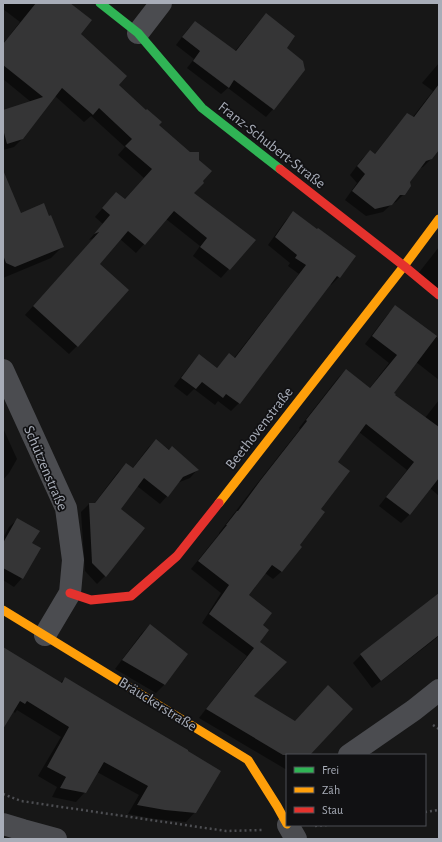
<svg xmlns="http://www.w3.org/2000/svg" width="442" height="842" font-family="'Alegreya Sans',sans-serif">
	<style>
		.shadow { fill: #0007 }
		.building { fill: #353536 }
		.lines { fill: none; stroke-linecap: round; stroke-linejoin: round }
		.path { stroke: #4d4e52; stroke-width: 2.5; stroke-dasharray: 2 3; stroke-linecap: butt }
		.street { stroke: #4b4c50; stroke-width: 22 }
		.fast { stroke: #30b455; stroke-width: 9 }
		.slow { stroke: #ff9f0a; stroke-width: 9 }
		.jam { stroke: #e5322d; stroke-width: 9 }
		.labels { text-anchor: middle; stroke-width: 3.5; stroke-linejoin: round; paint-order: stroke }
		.street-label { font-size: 15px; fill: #a8adb8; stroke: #111113 }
	</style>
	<rect width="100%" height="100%" fill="#171717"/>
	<path class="shadow" d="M3,3h65l11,31 39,51 40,41 35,68 61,46 -33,38 -28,-22 7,-10 -34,-27 -30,34 -16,-14 -21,25 -22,82 -8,8 -44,-39 69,-77 -5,2 14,-16 -8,-7 13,-15 16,-2 20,-22 -26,-23 7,-8 -34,-31 -7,6 -29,-26 -32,42 -9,9 -11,3v-39l28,-9 -28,-23v-36l7,-7v-1l10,-13 -17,-13z
		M266,14l19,34 -12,61 -7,8 -38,-29 -7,6 -34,-26 7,-9 -18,-14 12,-16 7,-7 40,29 24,-29z
		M439,63v86l-7,9 -9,9 -3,1 -11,14 -5,12 -8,8 -3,1 -10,9 -17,4 -21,-16 12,-17 -7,-8 12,-16 8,-8 4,4 26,-33 8,-8 4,4 21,-27 -11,-8z
		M3,207l18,7 28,3 14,29 -12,12 -48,20z
		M293,213l46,64 -8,8 -1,-1 -91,119 -8,8 -13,-10 -3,4 -21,-16 -7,7 -13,-10 18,-23 7,-8 17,14 13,-14 5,3 65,-84 -11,-8 2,-3 -22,-18 18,-25z
		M439,247v47l-22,-19z
		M396,306l43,33v41l-23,-18 -23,31 1,3 31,22 14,-18v96l-9,-8 -21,27 -8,8 -22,-17 28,-36 -48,-38 -23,30 -16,48 -21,36 1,1 -19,25 -8,7 -8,-6 -17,23 13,29 -8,72 42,25 14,33h-22v15l-88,-52 48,-62 -45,-33 19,-30 -30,-24 28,-35v-1l33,-43 48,-61 -1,-1 39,-50 8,-8 23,19 20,-26 -24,-19 23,-30z
		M3,428l14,31 -8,14 -6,7z
		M156,440l41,30 -7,8 -13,5 -10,13 -7,8 -23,-18 -18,23 24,19 -38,48 -8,8 -12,-13 -4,-59 8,-8h5l24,-32 8,-7 6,4 16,-21z
		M18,519l13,25 -9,34 -8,9 -11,-7v-42l6,-11z
		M439,608v28l-67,52 -19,-25 8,-8z
		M150,625l15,59 -9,9 -41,-24 27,-36z
		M3,648l57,35 5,-5 130,134 -9,10 -31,-3 -27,-5 11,-19 -42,-23 -12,20 -9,10 -24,-5 5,-10 -19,-11 23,-39 -44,-27 -2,3 -2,-2 -10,16z"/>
	<path class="building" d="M36,3h34l22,17 -11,14 46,42 -8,9 27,25 1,-1 15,13 -3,3 31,27h9v8l13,11 -9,10 1,2 -10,10 62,47 -26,30 -30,-23 7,-9 -33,-27 -29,34 -17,-14 -28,33 29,26 -51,57 -45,-41 66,-74 -5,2 16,-19 -8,-7 14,-16 9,7 27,-30 -27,-23 7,-7 -33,-31 -6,7 -31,-27 -39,51 -16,5 -4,-15v-19l40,-13 -40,-32v-21z
		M266,13l29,23 -8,12 16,13 2,9 -31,40 -40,-30 -5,8 -36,-27 7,-10 -18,-14 13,-16 41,30z
		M439,84v66l-7,9 -6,2 -16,21 1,4 -6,9h-5l-8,10 -17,4 -23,-18 13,-17 -8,-8 13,-16 5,4 32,-41 7,4z
		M3,170l18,43 23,-10 5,13 2,-1 13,32 -49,20 -9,-4 -3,-8z
		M293,211l24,18 1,-1 38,28 -16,22 -3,-2 -97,128 -14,-10 -3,4 -21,-16 -6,7 -15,-11 18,-24 18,14 12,-15 6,5 71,-93 -11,-7 2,-3 -22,-18z
		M395,305l42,31 -43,57 2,1 -1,1 44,32v51l-29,37 -24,-18 28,-35 -48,-38 -28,38 12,9 -29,38 4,3 -25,33 2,2 -20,25 -10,-7 -23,30 23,18 -9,12 6,5 -9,12 27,20 -33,34 41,25 33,-36 25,24 -43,46h-27l-77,-46 48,-61 -45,-34 20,-29 -31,-24 29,-36h-1l11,-14h1l22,-30 47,-60 -1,-1 40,-51 24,19 27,-33 -25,-19z
		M156,439l13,11 3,-4 27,24 -16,7 -15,20 -24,-19 -23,31 24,19 -39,49 -14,-14 -3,-60h6l31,-40 7,5z
		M17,518l23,13 -8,12 9,5 -18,31 -20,-11v-25z
		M439,593v42l-58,46 -21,-27z
		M150,624l38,30 -23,31 -43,-25z
		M3,647l59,36 3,-6 48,29 75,44v1l33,20 -25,42 -31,-3 -28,-5 11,-19 -44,-24 -18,31 -26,-5 6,-11 -19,-10 22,-40 -42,-26 -2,3 -5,-3 -17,28z"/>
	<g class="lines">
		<path class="path" d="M433,725l6,4
			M3,794l18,7 205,30 37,-1
			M425,812l14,-2
			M315,826l12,-1"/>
		<path class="street" d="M138,33l23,-30
			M3,370l63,138 7,52 -3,33 -25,42
			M349,755l65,-45 25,-20
			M3,824l20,6 33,9
			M288,825l8,14"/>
		<path class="fast" d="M100,3l38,30 64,75 78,61"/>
		<path class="slow" d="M219,503l185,-237 35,-47
			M3,610l245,150 29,46 10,18"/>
		<path class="jam" d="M280,169l124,97 35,29
			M70,593l21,7 40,-4 46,-40 42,-53"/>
	</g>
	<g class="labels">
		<g class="street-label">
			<text transform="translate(272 145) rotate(38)" y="5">Franz-Schubert-Straße</text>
			<text transform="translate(259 428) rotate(-52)" y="5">Beethovenstraße</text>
			<text transform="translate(46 468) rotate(67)" y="5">Schützenstraße</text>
			<text transform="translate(158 704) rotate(32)" y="5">Bräuckerstraße</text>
		</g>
	</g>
	<rect width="442" height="842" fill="none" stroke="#a8adb8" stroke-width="8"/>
	<rect x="286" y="754" width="140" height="72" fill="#111113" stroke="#4d4f55"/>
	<rect x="294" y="767" width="20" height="6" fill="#30b455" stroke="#4d4f55"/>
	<text x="322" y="774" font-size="12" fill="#a8adb8">Frei</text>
	<rect x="294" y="787" width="20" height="6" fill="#ff9f0a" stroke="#4d4f55"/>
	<text x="322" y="794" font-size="12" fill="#a8adb8">Zäh</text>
	<rect x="294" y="807" width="20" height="6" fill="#e5322d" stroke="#4d4f55"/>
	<text x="322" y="814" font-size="12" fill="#a8adb8">Stau</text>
</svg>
